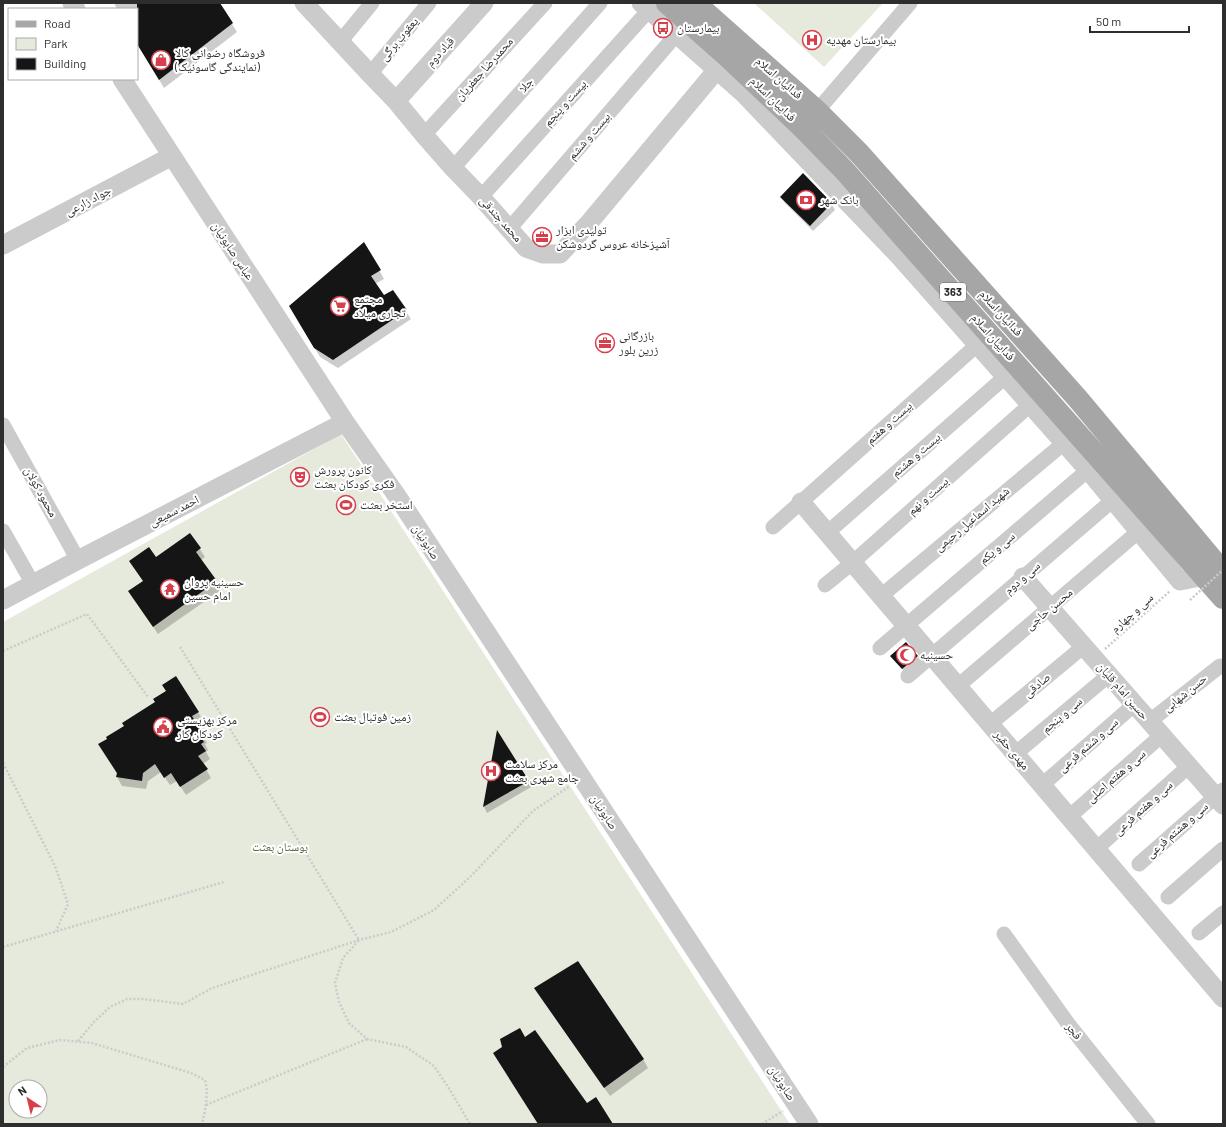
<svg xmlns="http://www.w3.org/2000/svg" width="1226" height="1127" font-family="Barlow,'Noto Naskh Arabic',sans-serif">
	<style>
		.green { fill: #e5eadd; fill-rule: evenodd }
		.shadow { fill: #0003 }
		.building { fill: #151515 }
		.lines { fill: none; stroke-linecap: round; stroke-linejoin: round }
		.path { stroke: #cbcbcb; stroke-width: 2.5; stroke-dasharray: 2 2; stroke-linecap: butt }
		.minor { stroke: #cbcbcb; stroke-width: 15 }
		.tertiary { stroke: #cbcbcb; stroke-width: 19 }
		.primary { stroke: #a6a6a6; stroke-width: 22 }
		.path-bridge { stroke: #cbcbcb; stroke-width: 2.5; stroke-dasharray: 2 2; stroke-linecap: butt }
		.labels { text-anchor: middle; stroke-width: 4; stroke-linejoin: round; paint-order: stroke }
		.shield { fill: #fff; stroke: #6d6d6d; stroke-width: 1 }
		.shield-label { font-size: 11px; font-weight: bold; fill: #2e2e2e }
		.poi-label { font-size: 12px; fill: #2e2e2e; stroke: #fff; text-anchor: start }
		.street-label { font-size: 12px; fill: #2e2e2e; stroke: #fff }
		.park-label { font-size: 12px; fill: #526640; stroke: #fff }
	</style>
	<rect width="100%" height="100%" fill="#fff"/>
	<path class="green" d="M754,3h129l-59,64z
		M341,434l449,690h-787v-502zM16,1087h24v24h-24z"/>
	<path class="shadow" d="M114,3h105l18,29 -73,56 -27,-46v-33h-20z
		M781,197l50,6 4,7 -22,21 -28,-28z
		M364,243l20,36 -9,5 8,12 9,-5 19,28 -73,49 -18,-11 -30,-50z
		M190,534l15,23 -4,3 20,30 -63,44 -29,-42 15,-10 12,-23z
		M917,657l2,3 -14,12 -11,-12z
		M198,712l5,8 -7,5 11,18 -2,1 3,6 -2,2 4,7 -7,5 8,14 -25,17 -9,-14 -7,4 -9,-13 -13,9 -2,8 -24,-3 -5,-9v-3l-13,-21z
		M497,733l34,54 -44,26 -3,-6z
		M535,989l108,70 5,9 -38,28z"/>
	<path class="building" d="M137,3h83l13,20 -74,57 -22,-36z
		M803,173l29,30 -22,23 -30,-29z
		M364,242l17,28 -10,6 13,19 9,-5 14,20 -74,50 -19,-12 -25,-42z
		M190,533l11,15 -5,4 21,29 -64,46 -25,-36 15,-10 -14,-20 20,-14 7,10z
		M906,642l12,14 -16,13 -12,-13z
		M176,676l23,36 -7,4 11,18 -3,2 4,6 -3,2 5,7 -8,5 10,13 -28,18 -9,-14 -7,5 -9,-14 -12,9 -1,8 -26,-4 1,-4 -19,-29 9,-5 -1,-2 18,-11 -2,-3 33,-21 -2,-3 13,-8 -4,-6z
		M497,730l32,51 -46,26z
		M578,961l66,98 -40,29 -70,-100z
		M520,1028l5,9 10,-7 52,73 9,-6 17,27h-75l-45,-71 9,-6 -2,-8z"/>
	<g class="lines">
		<path class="path" d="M180,647l179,293 -16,18 -8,25 4,19 10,21 18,16 39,8 28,19 16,24 20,34
			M1105,649l65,-58
			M3,651l84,-37 61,83
			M3,763l52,103 13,38 -12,27
			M3,947l221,-65
			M78,1041l16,-19 16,-15 17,-8h17l39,5 29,-16 147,-48 32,-8 43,-22 36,-33 63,-66 37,-25
			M3,1067l24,-19 33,-8 32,3 99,30 14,7c4,15 0,30 -3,44
			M206,1105l161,-66
			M762,1124l21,-13"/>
		<path class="minor" d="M340,42l32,-39
			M370,74l59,-71
			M817,111l93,-108
			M424,135l121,-132
			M453,168l147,-165
			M481,197l168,-187
			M509,229l160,-186
			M3,425l75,135
			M773,527l204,-182
			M3,531l30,53
			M827,533l178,-156
			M825,585l27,-22 178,-158
			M881,596l183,-153
			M880,648l208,-178
			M908,676l205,-176
			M958,686l181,-155
			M1150,721l70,-55
			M990,724l94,-78
			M1015,754l94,-79
			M1042,785l93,-81
			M1069,817l93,-82
			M1096,849l93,-83
			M1139,864l84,-74
			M1168,897l55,-48
			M1199,933l24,-20
			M1004,934l65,91 79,99"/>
		<path class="tertiary" d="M72,3l4,6
			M304,3l66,71 26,27 28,34 29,33 28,29 45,51 17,6h17l28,-30 137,-164
			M641,3l103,91 155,162 189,214 92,111 25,-5
			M122,79l223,343 52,74 412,628
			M396,101l88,-98
			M3,245l169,-89
			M801,502l422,496
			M1023,577l200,228
			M3,600l75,-40 267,-138"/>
		<path class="primary" d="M667,3l61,54 75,71 41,42 379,428
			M695,3l122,108 42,42 219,246 145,173"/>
		<path class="path-bridge" d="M1190,600l33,-30"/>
	</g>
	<defs>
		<g id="bus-ring" transform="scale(1)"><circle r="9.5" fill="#fff" stroke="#d6404d" stroke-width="1.5"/><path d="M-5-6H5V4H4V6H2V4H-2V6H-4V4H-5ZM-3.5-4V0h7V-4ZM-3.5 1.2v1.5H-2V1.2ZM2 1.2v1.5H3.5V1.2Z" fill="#d6404d"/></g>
		<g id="hospital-ring" transform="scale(1)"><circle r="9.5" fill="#fff" stroke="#d6404d" stroke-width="1.5"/><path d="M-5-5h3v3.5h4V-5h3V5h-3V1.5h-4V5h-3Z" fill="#d6404d"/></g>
		<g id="shop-ring" transform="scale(1)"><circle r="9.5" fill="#fff" stroke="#d6404d" stroke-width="1.5"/><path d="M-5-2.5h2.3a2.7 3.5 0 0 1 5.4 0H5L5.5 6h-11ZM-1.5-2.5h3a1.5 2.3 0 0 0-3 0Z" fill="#d6404d"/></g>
		<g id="bank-ring" transform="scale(1)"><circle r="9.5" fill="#fff" stroke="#d6404d" stroke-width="1.5"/><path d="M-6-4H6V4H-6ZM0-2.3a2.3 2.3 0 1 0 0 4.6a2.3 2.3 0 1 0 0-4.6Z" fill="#d6404d"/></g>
		<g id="office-ring" transform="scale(1)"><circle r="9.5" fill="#fff" stroke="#d6404d" stroke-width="1.5"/><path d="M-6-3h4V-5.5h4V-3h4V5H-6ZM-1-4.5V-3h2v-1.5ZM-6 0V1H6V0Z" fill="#d6404d"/></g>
		<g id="supermarket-ring" transform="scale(1)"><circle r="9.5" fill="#fff" stroke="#d6404d" stroke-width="1.5"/><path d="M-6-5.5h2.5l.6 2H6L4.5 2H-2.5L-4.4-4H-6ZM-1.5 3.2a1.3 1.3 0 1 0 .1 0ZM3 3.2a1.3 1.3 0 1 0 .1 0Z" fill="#d6404d"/></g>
		<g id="theatre-ring" transform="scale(1)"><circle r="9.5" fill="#fff" stroke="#d6404d" stroke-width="1.5"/><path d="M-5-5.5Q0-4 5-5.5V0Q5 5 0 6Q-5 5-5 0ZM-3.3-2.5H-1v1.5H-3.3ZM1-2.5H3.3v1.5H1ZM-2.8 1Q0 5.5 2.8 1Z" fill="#d6404d"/></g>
		<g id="stadium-ring" transform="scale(1)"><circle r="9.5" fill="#fff" stroke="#d6404d" stroke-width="1.5"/><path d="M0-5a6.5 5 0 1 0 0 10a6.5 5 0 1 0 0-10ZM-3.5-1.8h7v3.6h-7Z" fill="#d6404d"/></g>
		<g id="temple-ring" transform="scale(1)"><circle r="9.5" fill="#fff" stroke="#d6404d" stroke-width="1.5"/><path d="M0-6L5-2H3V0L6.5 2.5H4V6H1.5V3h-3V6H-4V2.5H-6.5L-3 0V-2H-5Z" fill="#d6404d"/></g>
		<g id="mosque-ring" transform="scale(1)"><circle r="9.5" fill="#fff" stroke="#d6404d" stroke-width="1.5"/><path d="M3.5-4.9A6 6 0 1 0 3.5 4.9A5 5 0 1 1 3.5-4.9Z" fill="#d6404d"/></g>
		<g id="civic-ring" transform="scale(1)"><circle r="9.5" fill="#fff" stroke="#d6404d" stroke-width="1.5"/><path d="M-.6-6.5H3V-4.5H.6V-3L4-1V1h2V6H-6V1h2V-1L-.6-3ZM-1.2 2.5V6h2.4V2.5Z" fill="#d6404d"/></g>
	</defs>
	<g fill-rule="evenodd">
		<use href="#bus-ring" x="663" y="28"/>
		<use href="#hospital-ring" x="812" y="40"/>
		<use href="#shop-ring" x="161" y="60"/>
		<use href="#bank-ring" x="806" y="200"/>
		<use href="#office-ring" x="542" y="237"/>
		<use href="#supermarket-ring" x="340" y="306"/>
		<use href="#office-ring" x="605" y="343"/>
		<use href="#theatre-ring" x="300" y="477"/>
		<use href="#stadium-ring" x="346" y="505"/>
		<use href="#temple-ring" x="170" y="589"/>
		<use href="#mosque-ring" x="906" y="655"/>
		<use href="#stadium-ring" x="320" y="717"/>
		<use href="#civic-ring" x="163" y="727"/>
		<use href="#hospital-ring" x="491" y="771"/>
	</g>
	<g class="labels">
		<rect class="shield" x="940" y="283" width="26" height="18" rx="3"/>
		<g class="shield-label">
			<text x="953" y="296">363</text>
		</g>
		<g class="poi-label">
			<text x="677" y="32">بیمارستان</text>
			<text x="826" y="44">بیمارستان مهدیه</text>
			<text x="175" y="57">فروشگاه رضوانی کالا<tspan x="175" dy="14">(نمایندگی گاسونیک)</tspan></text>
			<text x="820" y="204">بانک شهر</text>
			<text x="556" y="234">تولیدی ابزار<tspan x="556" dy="14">آشپزخانه عروس گردوشکن</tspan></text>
			<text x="354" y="303">مجتمع<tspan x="354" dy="14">تجاری میلاد</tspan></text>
			<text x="619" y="340">بازرگانی<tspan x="619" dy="14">زرین بلور</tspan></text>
			<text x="314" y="474">کانون پرورش<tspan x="314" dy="14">فکری کودکان بعثت</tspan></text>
			<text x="360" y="509">استخر بعثت</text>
			<text x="184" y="586">حسینیه پروان<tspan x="184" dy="14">امام حسین</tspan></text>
			<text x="920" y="659">حسینیه</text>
			<text x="334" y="721">زمین فوتبال بعثت</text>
			<text x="177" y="724">مرکز بهزیستی<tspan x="177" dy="14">کودکان کار</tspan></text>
			<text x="505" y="768">مرکز سلامت<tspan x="505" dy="14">جامع شهری بعثت</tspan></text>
		</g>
		<g class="street-label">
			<text transform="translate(399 39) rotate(-50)" y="4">یعقوب برگی</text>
			<text transform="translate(440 52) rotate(-48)" y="4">قباد دوم</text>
			<text transform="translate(484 69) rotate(-48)" y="4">محمدرضا جعفریان</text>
			<text transform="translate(779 78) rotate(41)" y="4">فدائیان اسلام</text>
			<text transform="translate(526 85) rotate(-48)" y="4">جلا</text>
			<text transform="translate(773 99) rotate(44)" y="4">فداییان اسلام</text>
			<text transform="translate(565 103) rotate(-48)" y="4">بیست و پنجم</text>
			<text transform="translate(589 136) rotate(-49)" y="4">بیست و ششم</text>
			<text transform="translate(88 201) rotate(-28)" y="4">جواد زارعی</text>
			<text transform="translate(501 219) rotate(48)" y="4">محمد جندقی</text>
			<text transform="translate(233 251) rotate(57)" y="4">عباس صابونیان</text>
			<text transform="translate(1001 313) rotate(48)" y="4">فدائیان اسلام</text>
			<text transform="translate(993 337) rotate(48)" y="4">فداییان اسلام</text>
			<text transform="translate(889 423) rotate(-42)" y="4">بیست و هفتم</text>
			<text transform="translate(916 455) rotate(-41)" y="4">بیست و هشتم</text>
			<text transform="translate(41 492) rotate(61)" y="4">محمود کولان</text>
			<text transform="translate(928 496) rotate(-42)" y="4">بیست و نهم</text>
			<text transform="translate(174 511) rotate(-27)" y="4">احمد سمیعی</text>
			<text transform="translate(972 519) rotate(-40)" y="4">شهید اسماعیل رحیمی</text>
			<text transform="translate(426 542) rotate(57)" y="4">صابونیان</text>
			<text transform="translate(997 548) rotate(-40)" y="4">سی و یکم</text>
			<text transform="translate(1022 578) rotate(-41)" y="4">سی و دوم</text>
			<text transform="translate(1049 609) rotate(-40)" y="4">محسن حاجی</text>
			<text transform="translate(1132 613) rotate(-42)" y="4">سی و چهارم</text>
			<text transform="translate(1037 685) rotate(-40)" y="4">صادقی</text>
			<text transform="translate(1123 691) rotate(49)" y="4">حسین امام قلیان</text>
			<text transform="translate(1185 693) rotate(-39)" y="4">حسن شهابی</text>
			<text transform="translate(1062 715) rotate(-40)" y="4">سی و پنجم</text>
			<text transform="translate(1088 745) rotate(-41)" y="4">سی و ششم فرعی</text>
			<text transform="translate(1012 750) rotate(50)" y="4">مهدی حقیر</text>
			<text transform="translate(1116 776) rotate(-41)" y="4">سی و هفتم اصلی</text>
			<text transform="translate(1143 808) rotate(-42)" y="4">سی و هفتم فرعی</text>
			<text transform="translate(604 812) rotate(57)" y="4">صابونیان</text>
			<text transform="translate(1177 830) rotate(-41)" y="4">سی و هشتم فرعی</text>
			<text transform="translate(1074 1031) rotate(52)" y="4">فجر</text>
			<text transform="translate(782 1083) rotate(57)" y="4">صابونیان</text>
		</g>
		<g class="park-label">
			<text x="280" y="851">بوستان بعثت</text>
		</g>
	</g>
	<rect width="1226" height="1127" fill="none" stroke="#2e2e2e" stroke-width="8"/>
	<rect x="8" y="8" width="130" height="72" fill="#ffffff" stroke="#ababab"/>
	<rect x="16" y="21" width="20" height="6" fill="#a6a6a6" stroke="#ababab"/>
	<text x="44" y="28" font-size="12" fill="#2e2e2e">Road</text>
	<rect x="16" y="38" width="20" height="12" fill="#e5eadd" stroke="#ababab"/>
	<text x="44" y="48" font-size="12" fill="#2e2e2e">Park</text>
	<rect x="16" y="58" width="20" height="12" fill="#151515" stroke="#ababab"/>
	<text x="44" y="68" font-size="12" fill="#2e2e2e">Building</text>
	<g transform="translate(28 1099) rotate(325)"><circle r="19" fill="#ffffff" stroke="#ababab"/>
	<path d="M0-3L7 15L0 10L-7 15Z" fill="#d6404d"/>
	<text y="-6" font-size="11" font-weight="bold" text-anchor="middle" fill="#2e2e2e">N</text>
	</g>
	<path d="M1090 26v6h99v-6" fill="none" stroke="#2e2e2e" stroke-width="2"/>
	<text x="1096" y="26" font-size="12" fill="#2e2e2e" stroke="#ffffff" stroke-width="3" paint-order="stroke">50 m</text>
</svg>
